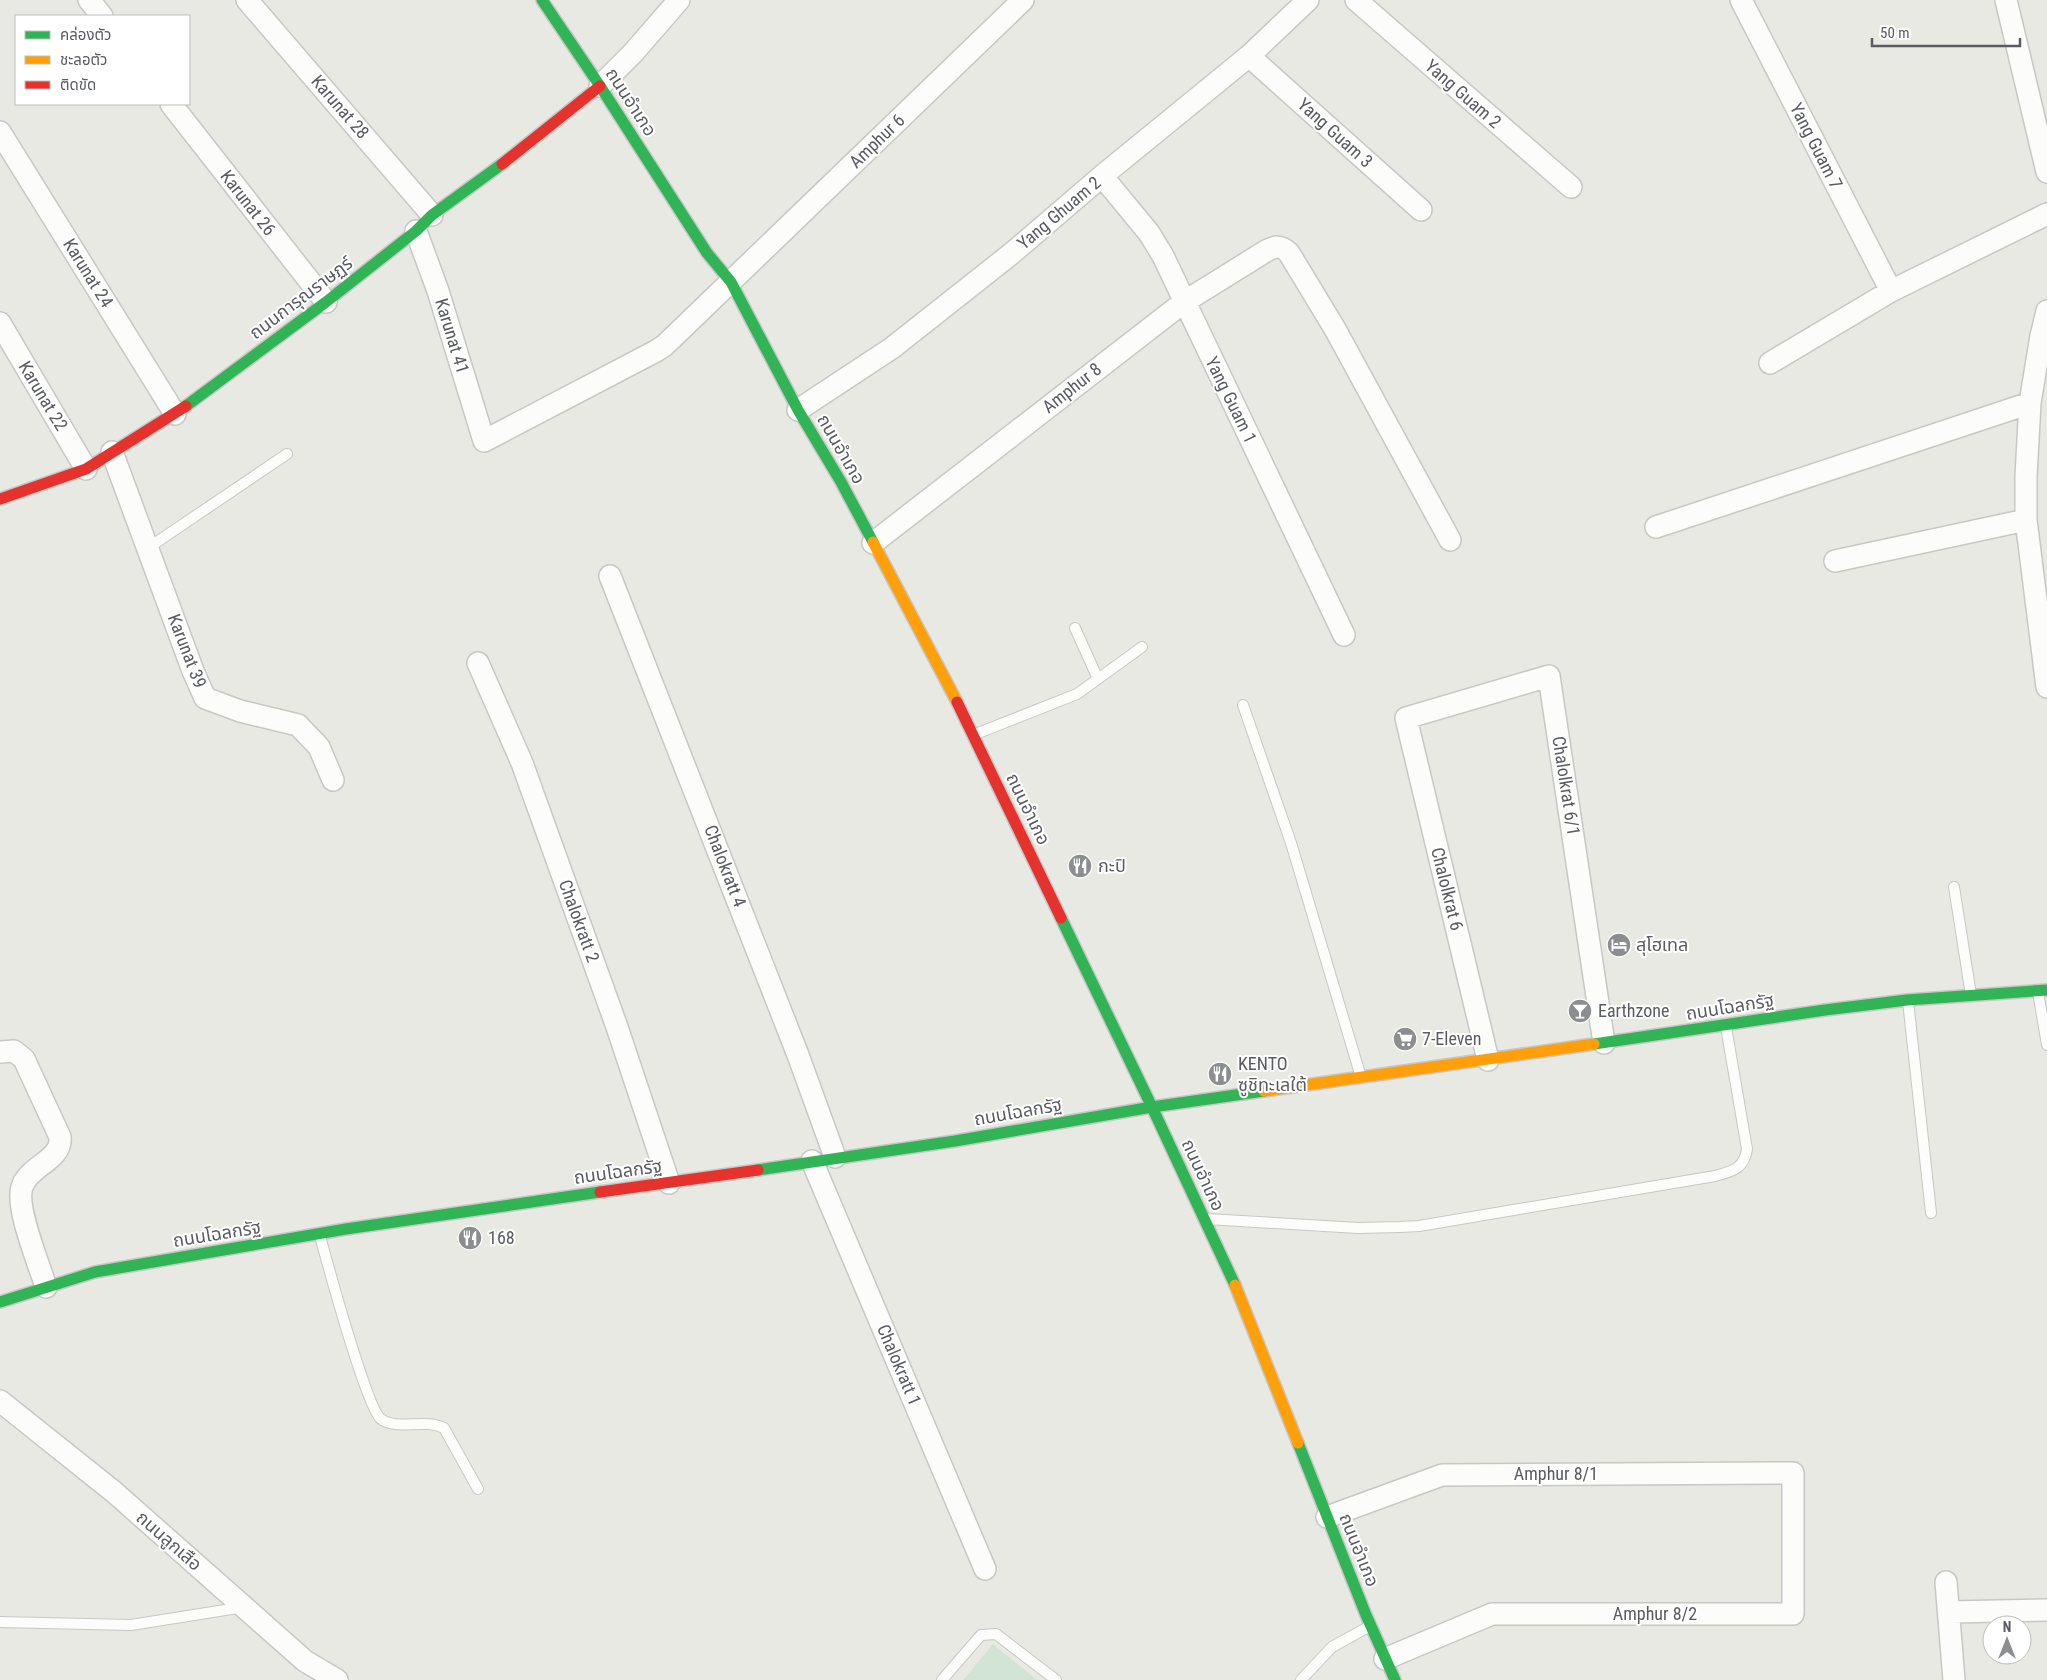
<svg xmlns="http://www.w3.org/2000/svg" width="2047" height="1680" font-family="'Roboto Condensed','Noto Sans Thai',sans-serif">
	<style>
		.green { fill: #d2e5d4 }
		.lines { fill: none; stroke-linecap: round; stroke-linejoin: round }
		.lane-casing { stroke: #c7c7c6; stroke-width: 12 }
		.street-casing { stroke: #c7c7c6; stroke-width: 24 }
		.fast-casing { stroke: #c6c7c6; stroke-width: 14 }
		.slow-casing { stroke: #c6c7c6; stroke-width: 14 }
		.jam-casing { stroke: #c6c7c6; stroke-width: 14 }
		.lane { stroke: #fcfcfb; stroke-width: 10 }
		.street { stroke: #fcfcfb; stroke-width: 21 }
		.fast { stroke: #30b455; stroke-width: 11 }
		.slow { stroke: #ff9f0a; stroke-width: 11 }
		.jam { stroke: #e5322d; stroke-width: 11 }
		.labels { text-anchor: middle; stroke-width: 4; stroke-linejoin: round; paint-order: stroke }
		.street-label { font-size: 18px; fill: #595b60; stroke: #fff }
		.poi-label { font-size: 18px; fill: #595b60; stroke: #fff; text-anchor: start }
	</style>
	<rect width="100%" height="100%" fill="#e9e9e3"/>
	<path class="green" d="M993,1644l44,36h-74z"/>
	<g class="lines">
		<g class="lane-casing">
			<path id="lane" d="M148,548l139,-94
				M1075,628l23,51
				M1243,705l48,138 70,234
				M973,735l104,-41 65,-47
				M1954,887l17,108
				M2038,992l9,53
				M1908,1001l23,212
				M1207,1219l151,9 42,-1 19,-1 296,-50c18,-5 29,-7 32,-27l-21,-122
				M320,1236c7,26 47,173 61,183 16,12 44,-1 63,9l34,61
				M0,1622l131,3 113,-18
				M942,1680l39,-45 15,-1 60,46
				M1301,1680l31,-33 38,-21"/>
		</g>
		<g class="street-casing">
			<path id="street" d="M89,0l13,16
				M247,0l185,215
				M1356,0l215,187
				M1741,0l150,291
				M2006,0l41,172
				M1249,56l172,154
				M600,86l33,-33 46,-53
				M171,104l155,198
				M0,132l175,282
				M1102,176l47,57 14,23 181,379
				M416,231l22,60 46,150 172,-90 9,-6 358,-345
				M2047,311l-6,25 -11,67 -4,73v44l21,167
				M0,323l86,146
				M1770,363l121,-72 156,-77
				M798,410l94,-62 119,-94 91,-78 147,-120 59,-56
				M112,452l81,219 12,27 35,13 58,14 21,22 14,33
				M1656,527l374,-124
				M873,543l311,-241 82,-51c9,-5 15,-6 23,2l46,76 115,211
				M1835,561l191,-41
				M610,576l188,479 37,102
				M478,663l44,100 95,264 52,156
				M0,1052l14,-1 10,8 36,78c3,23 -32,29 -38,50 -7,20 17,77 24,100
				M1488,1060l-82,-342 143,-42 55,367
				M812,1161l173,408
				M0,1401l114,91 191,169 32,19
				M1327,1517l115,-42 351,-2v141h-301l-107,45
				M1946,1582l8,98
				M1949,1612l98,-2"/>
		</g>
		<g class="fast-casing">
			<path id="fast" d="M542,0l58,86 107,167 24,29 67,128 43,72 32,60
				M186,406l140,-104 90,-71 16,-16 70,-51
				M1061,918l91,189 83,178
				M1594,1044l231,-34 82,-10 140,-10
				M758,1170l197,-29 197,-34 112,-16
				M0,1302l95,-30 251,-43 254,-37
				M1298,1443l68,172 29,65"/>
		</g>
		<g class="slow-casing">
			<path id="slow" d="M873,542l84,160
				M1264,1091l330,-47
				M1235,1285l63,158"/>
		</g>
		<g class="jam-casing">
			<path id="jam" d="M502,164l98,-78
				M0,499l86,-30 100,-63
				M957,702l104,216
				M600,1192l158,-22"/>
		</g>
		<use href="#lane" class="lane"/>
		<use href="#street" class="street"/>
		<use href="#fast" class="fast"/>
		<use href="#slow" class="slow"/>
		<use href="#jam" class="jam"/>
	</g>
	<defs>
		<g id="restaurant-disc" transform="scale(1.25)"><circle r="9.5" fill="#8b8d8e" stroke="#fff"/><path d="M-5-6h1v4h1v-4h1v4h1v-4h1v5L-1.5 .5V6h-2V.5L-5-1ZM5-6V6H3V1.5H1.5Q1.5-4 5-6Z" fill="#fff"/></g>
		<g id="hotel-disc" transform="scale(1.25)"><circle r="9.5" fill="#8b8d8e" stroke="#fff"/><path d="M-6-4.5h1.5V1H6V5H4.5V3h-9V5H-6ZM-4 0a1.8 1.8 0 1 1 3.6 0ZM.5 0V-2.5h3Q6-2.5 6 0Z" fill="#fff"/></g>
		<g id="bar-disc" transform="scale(1.25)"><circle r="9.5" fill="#8b8d8e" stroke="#fff"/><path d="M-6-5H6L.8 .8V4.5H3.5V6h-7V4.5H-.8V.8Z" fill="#fff"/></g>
		<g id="supermarket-disc" transform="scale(1.25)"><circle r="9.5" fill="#8b8d8e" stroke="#fff"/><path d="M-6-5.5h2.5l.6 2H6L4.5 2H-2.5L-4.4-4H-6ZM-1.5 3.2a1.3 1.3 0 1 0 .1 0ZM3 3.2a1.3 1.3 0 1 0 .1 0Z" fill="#fff"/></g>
	</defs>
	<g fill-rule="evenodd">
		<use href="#restaurant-disc" x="1080" y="866"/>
		<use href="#hotel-disc" x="1619" y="945"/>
		<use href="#bar-disc" x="1580" y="1011"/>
		<use href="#supermarket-disc" x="1405" y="1039"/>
		<use href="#restaurant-disc" x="1220" y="1074"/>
		<use href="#restaurant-disc" x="470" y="1238"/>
	</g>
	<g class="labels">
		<g class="street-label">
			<text transform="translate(1463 94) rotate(41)" y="6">Yang Guam 2</text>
			<text transform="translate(631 102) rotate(57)" y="6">ถนนอำเภอ</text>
			<text transform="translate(340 107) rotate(49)" y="6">Karunat 28</text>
			<text transform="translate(1335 133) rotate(42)" y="6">Yang Guam 3</text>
			<text transform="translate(877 141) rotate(-44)" y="6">Amphur 6</text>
			<text transform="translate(1816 146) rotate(63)" y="6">Yang Guam 7</text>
			<text transform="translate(248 203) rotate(52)" y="6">Karunat 26</text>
			<text transform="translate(1059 213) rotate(-40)" y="6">Yang Ghuam 2</text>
			<text transform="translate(88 273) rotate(58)" y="6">Karunat 24</text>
			<text transform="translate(301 298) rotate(-37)" y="6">ถนนการุณราษฏร์</text>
			<text transform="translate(452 336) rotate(73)" y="6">Karunat 41</text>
			<text transform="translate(1072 388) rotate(-38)" y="6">Amphur 8</text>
			<text transform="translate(43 396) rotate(59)" y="6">Karunat 22</text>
			<text transform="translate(1231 400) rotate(64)" y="6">Yang Guam 1</text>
			<text transform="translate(841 449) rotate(60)" y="6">ถนนอำเภอ</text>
			<text transform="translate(187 651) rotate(69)" y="6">Karunat 39</text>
			<text transform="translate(1566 786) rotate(81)" y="6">Chalolkrat 6/1</text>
			<text transform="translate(1028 809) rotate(64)" y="6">ถนนอำเภอ</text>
			<text transform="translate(725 866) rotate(69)" y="6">Chalokratt 4</text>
			<text transform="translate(1447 889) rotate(76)" y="6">Chalolkrat 6</text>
			<text transform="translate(579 921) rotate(70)" y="6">Chalokratt 2</text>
			<text transform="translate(1730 1007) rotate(-9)" y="6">ถนนโฉลกรัฐ</text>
			<text transform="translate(1018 1112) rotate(-10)" y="6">ถนนโฉลกรัฐ</text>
			<text transform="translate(618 1172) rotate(-8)" y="6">ถนนโฉลกรัฐ</text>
			<text transform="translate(1203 1175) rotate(65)" y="6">ถนนอำเภอ</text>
			<text transform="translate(217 1234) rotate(-9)" y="6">ถนนโฉลกรัฐ</text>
			<text transform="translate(899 1365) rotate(67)" y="6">Chalokratt 1</text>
			<text x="1556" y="1480">Amphur 8/1</text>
			<text transform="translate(169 1541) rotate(41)" y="6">ถนนลูกเสือ</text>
			<text transform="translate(1359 1550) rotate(68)" y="6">ถนนอำเภอ</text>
			<text x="1655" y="1620">Amphur 8/2</text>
		</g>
		<g class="poi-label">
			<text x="1098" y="872">กะปิ</text>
			<text x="1636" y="951">สุโฮเทล</text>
			<text x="1598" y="1017">Earthzone</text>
			<text x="1422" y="1045">7-Eleven</text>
			<text x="1238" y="1070">KENTO<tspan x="1238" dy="21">ซูชิทะเลใต้</tspan></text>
			<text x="488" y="1244">168</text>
		</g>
	</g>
	<rect x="15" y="15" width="175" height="90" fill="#ffffff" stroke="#bdbdbf"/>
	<rect x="25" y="31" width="25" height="8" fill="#30b455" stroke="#bdbdbf"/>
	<text x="60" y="40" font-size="15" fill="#595b60">คล่องตัว</text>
	<rect x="25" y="56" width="25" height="8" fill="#ff9f0a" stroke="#bdbdbf"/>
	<text x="60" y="65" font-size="15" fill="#595b60">ชะลอตัว</text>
	<rect x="25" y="81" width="25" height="8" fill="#e5322d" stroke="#bdbdbf"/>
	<text x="60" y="90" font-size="15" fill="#595b60">ติดขัด</text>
	<g transform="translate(2007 1640)"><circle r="24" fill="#ffffff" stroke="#bdbdbf"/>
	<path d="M0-4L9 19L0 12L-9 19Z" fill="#8b8d8e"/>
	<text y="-8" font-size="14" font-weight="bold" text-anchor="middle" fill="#595b60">N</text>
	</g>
	<path d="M1872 38v8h148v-8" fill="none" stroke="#595b60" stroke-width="2.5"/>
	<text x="1880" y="38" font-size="15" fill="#595b60" stroke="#ffffff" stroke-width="4" paint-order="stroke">50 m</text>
</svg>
